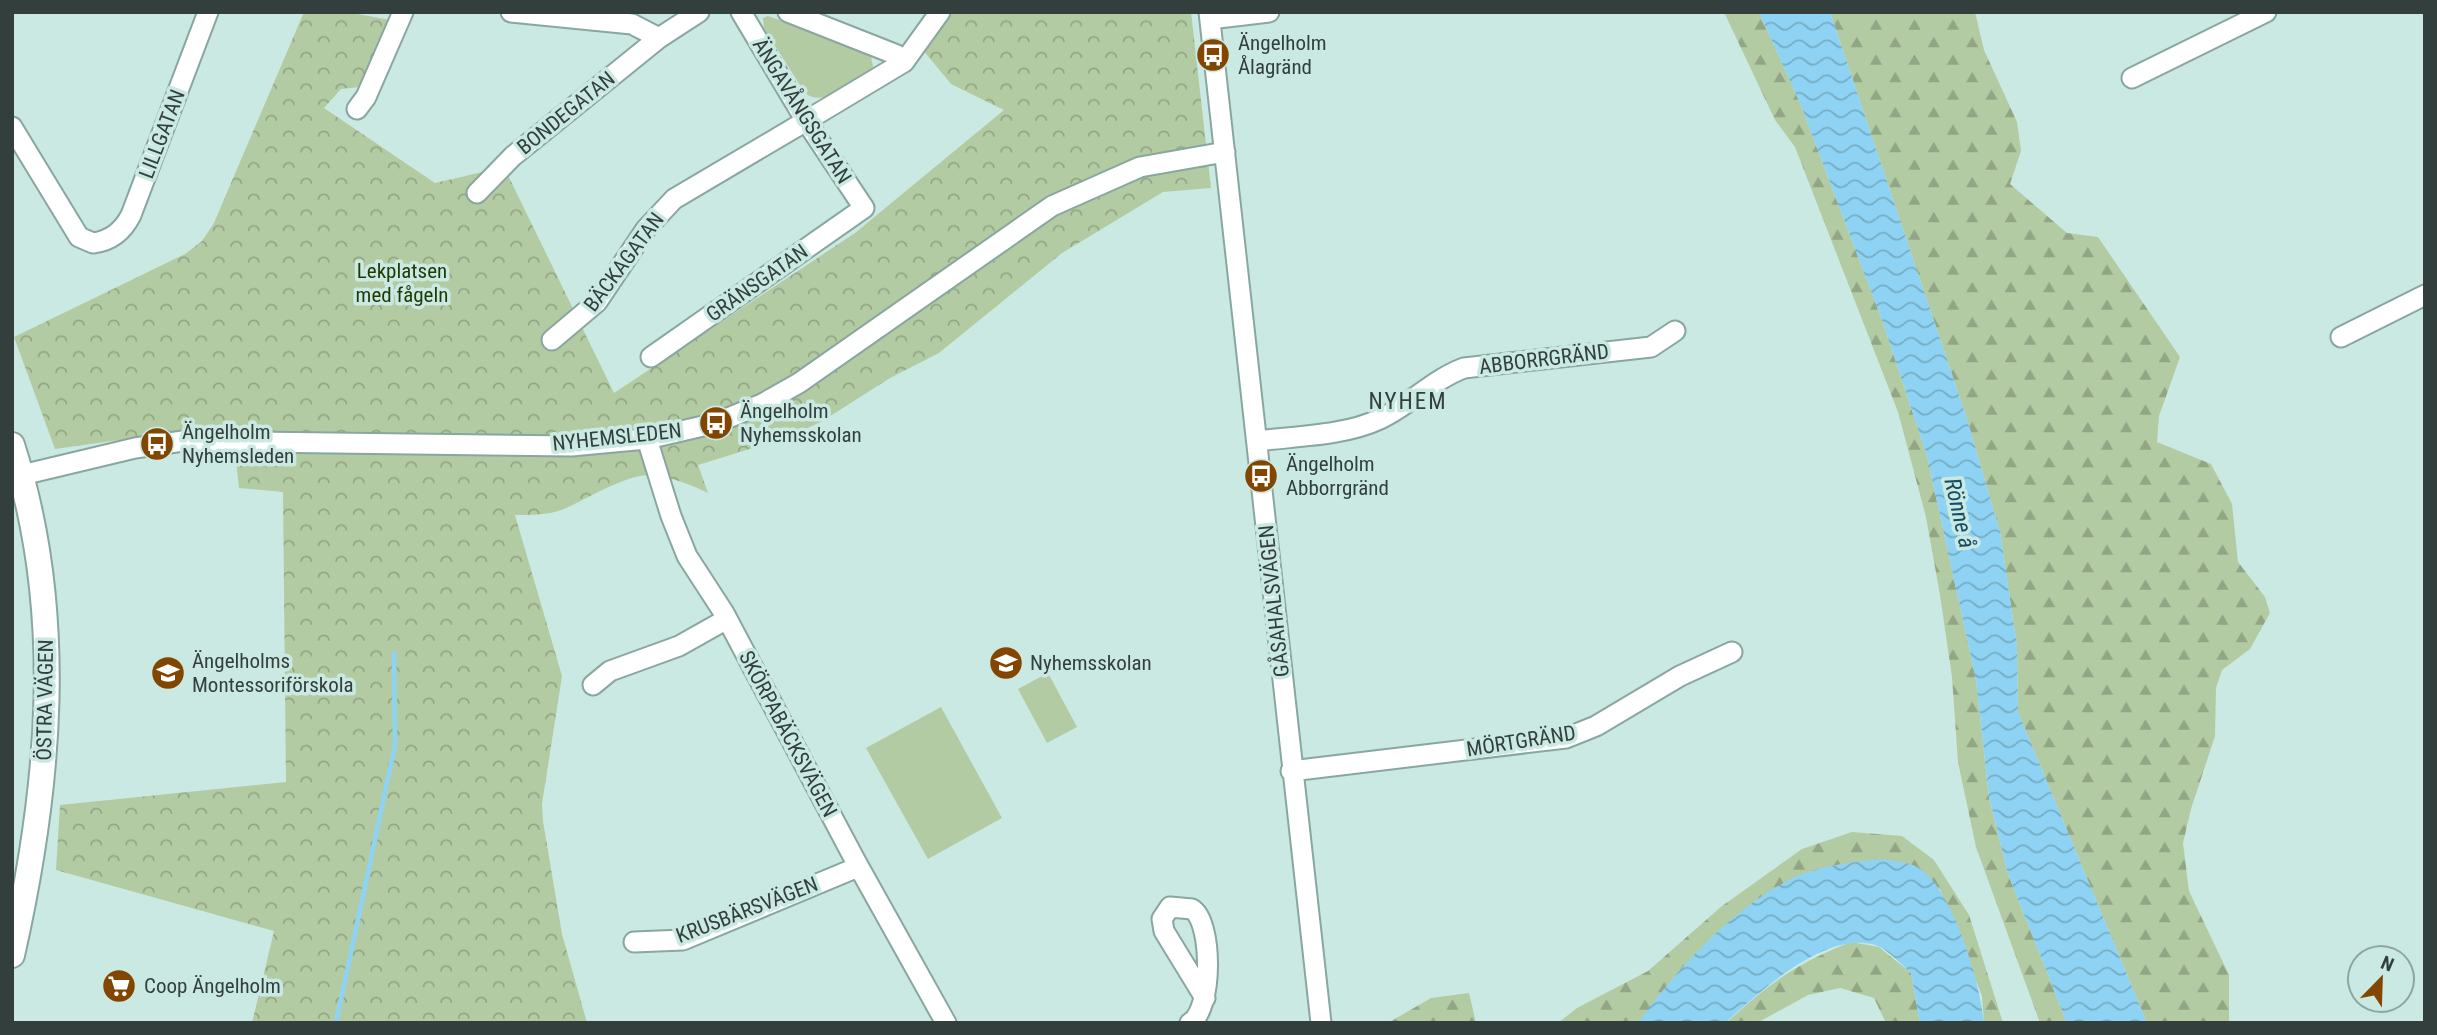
<svg xmlns="http://www.w3.org/2000/svg" width="2437" height="1035" font-family="'Roboto Condensed',sans-serif">
	<style>
		.green { fill: #b3cba2 }
		.forest { fill: url(#forest-firs) }
		.park { fill: url(#park-crowns) }
		.water { fill: url(#water-waves) }
		.lines { fill: none; stroke-linecap: round; stroke-linejoin: round }
		.stream { stroke: #8ed3f3; stroke-width: 4.5 }
		.minor-casing { stroke: #89a6a0; stroke-width: 23 }
		.major-casing { stroke: #89a6a0; stroke-width: 28 }
		.minor { stroke: #fff; stroke-width: 19 }
		.major { stroke: #fff; stroke-width: 24 }
		.labels { text-anchor: middle; stroke-width: 7; stroke-linejoin: round; paint-order: stroke }
		.poi-label { font-size: 21px; fill: #333f3d; stroke: #cae9e2; text-anchor: start }
		.street-label { font-size: 21px; fill: #333f3d; stroke: #cae9e2 }
		.park-label { font-size: 21px; fill: #1e3a00; stroke: #cae9e2 }
		.neighbourhood-label { font-size: 23px; letter-spacing: 2px; fill: #333f3d; stroke: #cae9e2 }
		.water-label { font-size: 23px; font-style: italic; fill: #154d64; stroke: #cae9e2 }
	</style>
	<defs>
		<pattern id="forest-firs" width="22" height="20" patternUnits="userSpaceOnUse" patternTransform="scale(1.75)"><rect width="22" height="20" fill="#b3cba2"/><path d="M5 1l3.5 6h-7zM16 11l3.5 6h-7z" fill="#92a685"/></pattern>
		<pattern id="park-crowns" width="20" height="18" patternUnits="userSpaceOnUse" patternTransform="scale(1.75)"><rect width="20" height="18" fill="#b3cba2"/><path d="M2 6a3 3 0 1 1 6 0M12 15a3 3 0 1 1 6 0" fill="none" stroke="#92a685"/></pattern>
		<pattern id="water-waves" width="16" height="10" patternUnits="userSpaceOnUse" patternTransform="scale(1.75)"><rect width="16" height="10" fill="#8ed3f3"/><path d="M0 5q4-4 8 0t8 0" fill="none" stroke="#75adc6"/></pattern>
	</defs>
	<rect width="100%" height="100%" fill="#cae9e2"/>
	<path class="green" d="M768,16l97,35 6,5 2,11 -4,6c-18,10 -46,35 -64,20l-41,-65 -1,-10z
		M1048,673l29,54 -30,16 -29,-54z
		M941,707l61,111 -74,41 -62,-111z"/>
	<path class="forest" d="M1724,12h35l41,91 83,220 44,133 49,224 13,118 19,76 59,149h-27l-64,-176 -18,-85 -6,-85 -12,-82 -14,-78 -28,-105 -103,-265 -20,-27z
		M1830,12h145l9,38 33,72 4,29 -11,33 57,49 31,4 82,120 -21,59 -2,26 54,22 21,40 6,58 27,35 5,16 -20,36 -28,21 -6,18 -1,48 -24,73 -8,34 6,48 40,84v48h-82l-129,-311 -1,-66 -17,-114 -34,-116z
		M1852,832l50,4 32,24 35,55 34,108h-19l-2,-27 -42,-107 -145,-12 -42,28 -43,34 -72,84h-80l19,-15 71,-37 74,-65 80,-57z
		M1851,942l28,5 32,26 9,50h-34l-12,-25 -34,-10 -32,7 -51,28h-31c44,-40 69,-59 125,-81z
		M1469,993l7,30h-88l43,-25z"/>
	<path class="park" d="M304,12h43l43,8 -21,66 -28,3 -17,19 111,75 69,-16 110,226 241,-160 149,-123 -53,-26 -28,-34 27,-38h241l20,176 -48,4 -101,61 -123,100 -49,25 -69,44 -36,16 -87,27 10,28c-18,-9 -37,-16 -57,-18 -25,-1 -64,24 -87,34 -15,6 -32,6 -49,6l47,161 -20,128 1,17 19,113 25,89h-335l22,-92 -218,-61 4,-65 226,-23 -3,-290 -44,-4 -7,-64 -177,25 -41,-112 171,-83 17,-13 12,-18z"/>
	<path class="water" d="M1759,12h71l136,404 34,116 17,114 1,66 129,311h-80l-59,-149 -19,-77 -13,-117 -49,-224 -44,-133 -83,-220z
		M1885,859c10,3 24,3 32,8 35,18 64,118 67,156h-64l-9,-50c-9,-8 -22,-22 -33,-27 -51,-18 -118,46 -153,77h-87c38,-53 97,-118 157,-146 29,-13 60,-15 90,-18z"/>
	<g class="lines">
		<path class="stream" d="M336,1023l59,-278 -1,-92"/>
		<g class="minor-casing">
			<path id="minor" d="M511,12l121,12 27,14 40,-26
				M788,12l109,43 7,7
				M1209,12l112,1011
				M1210,19l59,-7
				M2132,78l134,-66
				M357,109l9,-12 37,-85
				M814,116l90,-54 36,-50
				M12,127l67,110 14,6c17,-2 30,-12 38,-28l77,-203
				M477,193l36,-37 146,-118
				M2341,337l84,-42
				M552,340l45,-38 49,-73 28,-30 132,-78
				M651,357l213,-149 -58,-87 -65,-109
				M647,439l24,77 16,40 37,57 131,247 91,163
				M1257,441c39,-5 87,-5 123,-22 30,-14 52,-39 84,-51l187,-21 24,-16
				M22,475l113,-27 48,-7 389,5 31,-3 44,-4 69,-16 46,-19 37,-21 253,-177 88,-39 85,-15
				M593,685l17,-14 69,-25 48,-27
				M1291,771l275,-33 30,-12 84,-50 52,-24
				M634,942l49,-2 175,-73
				M1190,1023c23,-13 23,-101 2,-114l-22,-2 -8,12 2,12 41,67"/>
		</g>
		<g class="major-casing">
			<path id="major" d="M12,445c54,167 38,342 0,510"/>
		</g>
		<use href="#minor" class="minor"/>
		<use href="#major" class="major"/>
	</g>
	<defs>
		<g id="bus-disc" transform="scale(1.75)"><circle r="9.5" fill="#824600" stroke="#cae9e2"/><path d="M-5-6H5V4H4V6H2V4H-2V6H-4V4H-5ZM-3.5-4V0h7V-4ZM-3.5 1.2v1.5H-2V1.2ZM2 1.2v1.5H3.5V1.2Z" fill="#fff"/></g>
		<g id="school-disc" transform="scale(1.75)"><circle r="9.5" fill="#824600" stroke="#cae9e2"/><path d="M0-5L7-2L0 1L-7-2ZM-4 1L0 2.5L4 1V4Q0 6-4 4Z" fill="#fff"/></g>
		<g id="supermarket-disc" transform="scale(1.75)"><circle r="9.5" fill="#824600" stroke="#cae9e2"/><path d="M-6-5.5h2.5l.6 2H6L4.5 2H-2.5L-4.4-4H-6ZM-1.5 3.2a1.3 1.3 0 1 0 .1 0ZM3 3.2a1.3 1.3 0 1 0 .1 0Z" fill="#fff"/></g>
	</defs>
	<g fill-rule="evenodd">
		<use href="#bus-disc" x="1213" y="55"/>
		<use href="#bus-disc" x="716" y="423"/>
		<use href="#bus-disc" x="157" y="444"/>
		<use href="#bus-disc" x="1261" y="476"/>
		<use href="#school-disc" x="1006" y="663"/>
		<use href="#school-disc" x="168" y="673"/>
		<use href="#supermarket-disc" x="119" y="986"/>
	</g>
	<g class="labels">
		<g class="poi-label">
			<text x="1238" y="50">Ängelholm<tspan x="1238" dy="24">Ålagränd</tspan></text>
			<text x="740" y="418">Ängelholm<tspan x="740" dy="24">Nyhemsskolan</tspan></text>
			<text x="182" y="439">Ängelholm<tspan x="182" dy="24">Nyhemsleden</tspan></text>
			<text x="1286" y="471">Ängelholm<tspan x="1286" dy="24">Abborrgränd</tspan></text>
			<text x="192" y="668">Ängelholms<tspan x="192" dy="24">Montessoriförskola</tspan></text>
			<text x="1030" y="670">Nyhemsskolan</text>
			<text x="144" y="993">Coop Ängelholm</text>
		</g>
		<g class="street-label">
			<text transform="translate(802 111) rotate(58)" y="7">ÄNGAVÅNGSGATAN</text>
			<text transform="translate(566 113) rotate(-39)" y="7">BONDEGATAN</text>
			<text transform="translate(162 134) rotate(-69)" y="7">LILLGATAN</text>
			<text transform="translate(624 262) rotate(-53)" y="7">BÄCKAGATAN</text>
			<text transform="translate(757 283) rotate(-35)" y="7">GRÄNSGATAN</text>
			<text transform="translate(1544 359) rotate(-7)" y="7">ABBORRGRÄND</text>
			<text transform="translate(617 437) rotate(-6)" y="7">NYHEMSLEDEN</text>
			<text transform="translate(1274 601) rotate(-96)" y="7">GÅSAHALSVÄGEN</text>
			<text transform="translate(45 700) rotate(-89)" y="7">ÖSTRA VÄGEN</text>
			<text transform="translate(788 734) rotate(62)" y="7">SKÖRPABÄCKSVÄGEN</text>
			<text transform="translate(1521 741) rotate(-9)" y="7">MÖRTGRÄND</text>
			<text transform="translate(747 910) rotate(-21)" y="7">KRUSBÄRSVÄGEN</text>
		</g>
		<g class="park-label">
			<text x="402" y="278">Lekplatsen<tspan x="402" dy="24">med fågeln</tspan></text>
		</g>
		<g class="neighbourhood-label">
			<text x="1408" y="409">NYHEM</text>
		</g>
		<g class="water-label">
			<text transform="translate(1960 513) rotate(77)" y="8">Rönne å</text>
		</g>
	</g>
	<rect width="2437" height="1035" fill="none" stroke="#333f3d" stroke-width="28"/>
	<g transform="translate(2381 979) rotate(23)"><circle r="33" fill="#cae9e2" stroke="#8ea5a0" stroke-width="2"/>
	<path d="M0-5L12 26L0 18L-12 26Z" fill="#824600"/>
	<text y="-10" font-size="19" font-weight="bold" text-anchor="middle" fill="#333f3d">N</text>
	</g>
</svg>
